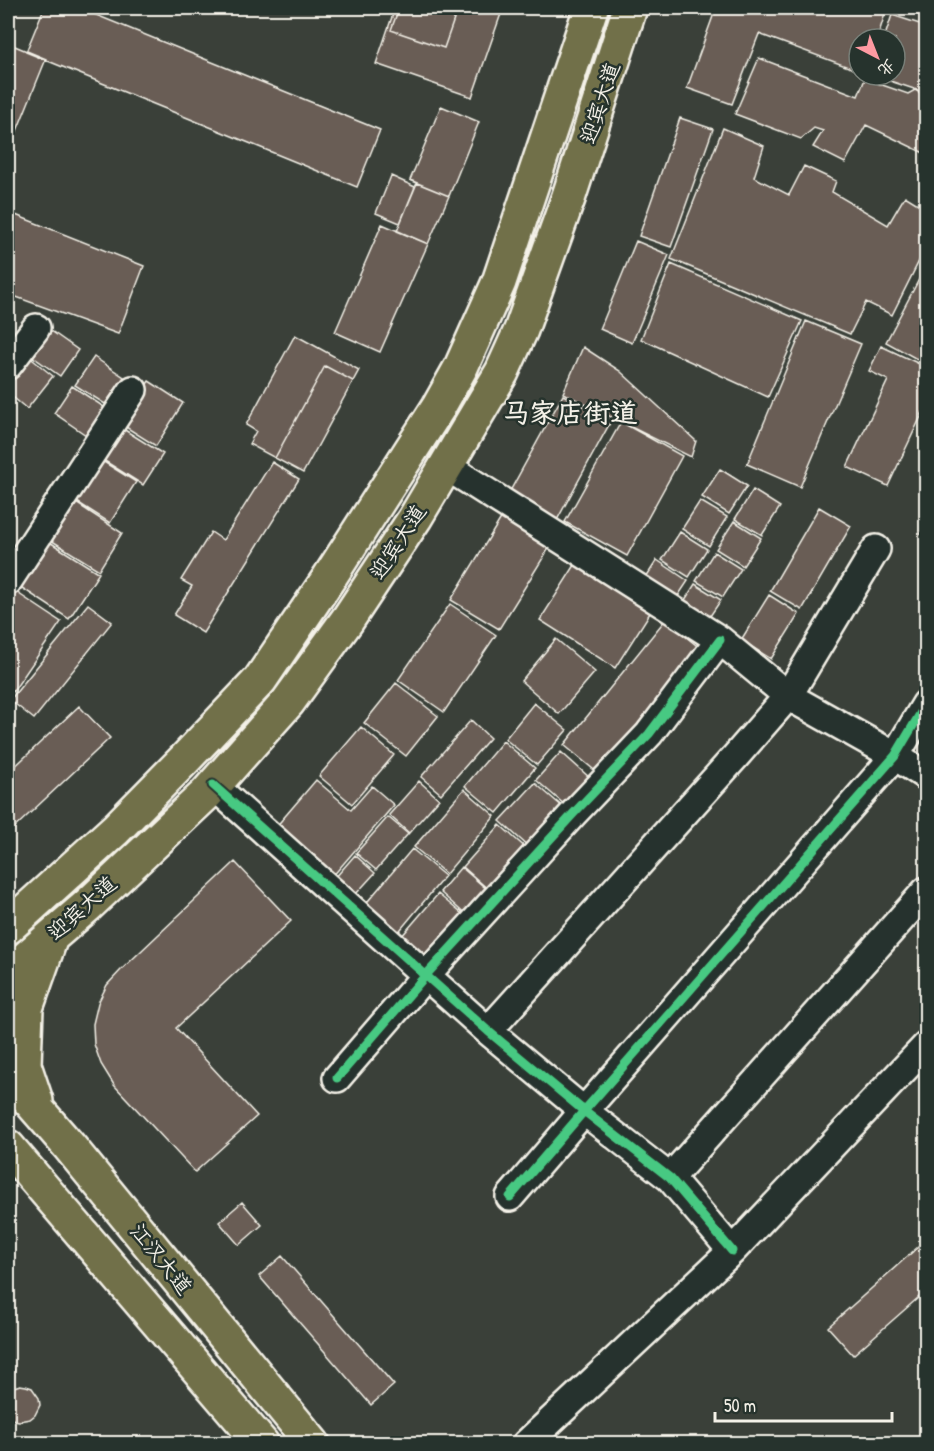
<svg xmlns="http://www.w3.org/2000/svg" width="934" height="1451" font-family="'Patrick Hand','LXGW WenKai TC',sans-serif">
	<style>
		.building { fill: #695d55; stroke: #f4f1e8; stroke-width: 1.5 }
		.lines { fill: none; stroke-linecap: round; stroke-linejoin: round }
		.street-casing { stroke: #f4f1e8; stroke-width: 32 }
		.primary-casing { stroke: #f4f1e8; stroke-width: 38 }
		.street { stroke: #26332d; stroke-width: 27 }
		.primary { stroke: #71704a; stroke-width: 33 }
		.cycleway-casing { stroke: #26332d; stroke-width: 13 }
		.cycleway { stroke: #46c982; stroke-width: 9 }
		.labels { text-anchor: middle; stroke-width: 5; stroke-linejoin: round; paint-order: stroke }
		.street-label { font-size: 21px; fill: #f4f1e8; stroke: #26332d }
		.district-label { font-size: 27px; font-weight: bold; fill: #f4f1e8; stroke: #26332d }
	</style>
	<rect width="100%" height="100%" fill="#3a4039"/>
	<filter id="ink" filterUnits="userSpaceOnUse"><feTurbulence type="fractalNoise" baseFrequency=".0167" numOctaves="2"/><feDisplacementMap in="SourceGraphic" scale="12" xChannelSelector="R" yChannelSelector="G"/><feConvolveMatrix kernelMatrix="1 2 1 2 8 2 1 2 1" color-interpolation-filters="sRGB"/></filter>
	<g filter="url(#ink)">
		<path class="building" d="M44,8h35l301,122 -23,57 -331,-135z
			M395,8h108l-31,89 -96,-33z
			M399,8h59l-14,40 -53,-18z
			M716,8h150l19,6 -8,25h-18v32l-100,-37 -27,70 -45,-16z
			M892,15l34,11v67l-54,-18h23v-36h-11z
			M10,44l36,15 -38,94v-103z
			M759,58l99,38 7,-17 43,15 7,-4 11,6v58l-60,-29 -21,38 -32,-16 10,-16 -9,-3 -13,11 -66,-25z
			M441,106l38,16 -30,74 -39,-16z
			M680,118l33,11 -42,118 -32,-11z
			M723,128l41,18 -10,31 35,18 15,-29 32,15 -4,11 56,33 17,-29 21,13v38l-34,68 -26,-13 -16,32 -179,-75z
			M391,176l24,11 -15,36 -24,-10z
			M417,183l32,13 -21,48 -31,-13z
			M8,212l136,54 -26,68 -110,-40z
			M382,224l46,20 -48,108 -45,-20z
			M636,241l33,14 -37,88 -32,-14z
			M671,264l131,57 -34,76 -127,-58z
			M926,266v98l-40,-22z
			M806,321l55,23 -61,143 -53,-23z
			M47,328l31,22 -18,26 -31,-22z
			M295,335l64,35 -56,103 -54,-29 7,-13 -10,-6z
			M881,346l45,21v44l-2,-1 -36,76 -41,-19 41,-87 -19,-9z
			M583,347l37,24 76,70 -5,16 -128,-64z
			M28,356l25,20 -26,33 -19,-16v-11z
			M94,357l30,20 -19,27 -30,-19z
			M325,366l28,15 -50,92 -28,-15z
			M149,381l34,22 -27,43 -35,-22z
			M72,386l32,21 -18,28 -32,-22z
			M563,395l48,26 -54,99 -48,-27z
			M621,422l61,34 -55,100 -62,-34z
			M120,427l43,27 -20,31 -43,-27z
			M99,459l37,23 -26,41 -36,-23z
			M272,462l27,17 -96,154 -29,-18 18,-29 -11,-6 30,-48 12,8z
			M720,469l27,17 -18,28 -27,-17z
			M753,490l27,17 -18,28 -27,-16z
			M73,501l49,32 -23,37 -50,-31z
			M700,501l27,16 -18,29 -27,-17z
			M819,507l32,19 -49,84 -32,-19z
			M503,515l48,30 -52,84 -48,-29z
			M734,521l27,17 -18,28 -27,-17z
			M926,521v16l-6,-3z
			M680,532l27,17 -18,28 -27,-17z
			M48,541l51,32 -30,46 -50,-33z
			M714,552l27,17 -18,28 -27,-16z
			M657,560l31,21 -16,24 -31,-20z
			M575,565l75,48 -35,55 -75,-48z
			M695,584l26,16 -13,19 -25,-16z
			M16,592l45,30 -51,74 -2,-1v-90z
			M769,595l30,19 -28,45 -30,-19z
			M88,604l24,18 -78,97 -24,-19z
			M450,604l46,31 -52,77 -46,-32z
			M665,620l36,29 -102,125 -35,-29z
			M556,639l39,33 -36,42 -38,-33z
			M396,683l42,33 -32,40 -42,-33z
			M534,703l33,27 -30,35 -32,-26z
			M79,706l31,32 -99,93 -3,-4v-54z
			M471,720l19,18 -49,56 -20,-17z
			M361,727l33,28 -42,49 -33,-28z
			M503,741l32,27 -38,45 -32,-27z
			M561,752l29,26 -25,27 -29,-25z
			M316,780l35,30 21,-24 22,19 -62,72 -57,-49z
			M419,781l20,18 -30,34 -20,-18z
			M535,783l29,25 -35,39 -29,-26z
			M464,789l31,27 -49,58 -32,-27z
			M388,817l20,17 -32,36 -20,-17z
			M500,825l27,24 -37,42 -27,-24z
			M412,849l33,27 -49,59 -33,-28z
			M355,855l20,18 -20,22 -20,-17z
			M235,862l56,59 -115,107 81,88 -62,56 -81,-87 -13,-21 -7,-20 -1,-20 5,-21 9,-18 14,-15z
			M461,867l29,25 -22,25 -28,-25z
			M438,894l29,24 -37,43 -29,-24z
			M242,1202l20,23 -23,20 -20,-23z
			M926,1240v51l-73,64 -25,-28z
			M282,1256l112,129 -23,20 -112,-129z
			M8,1361l6,9v6l-1,6 -5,7z
			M20,1385l6,1 6,2 7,10 1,7 -5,10 -5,4 -11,2 -5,-1 -6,-5v-24l6,-4z
			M8,1419l2,6 1,6 -3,9z"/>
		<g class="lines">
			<g class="street-casing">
				<path id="street" d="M8,365l28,-37
					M446,466l274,174 68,56 107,60 31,20
					M8,581l125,-191
					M213,785l275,246 96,80 86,67 62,73
					M488,1031l247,-274 53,-61 88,-147
					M337,1078l89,-103 147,-161 76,-80 71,-94
					M670,1178l256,-287
					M510,1197l74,-86 311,-355 31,-52
					M526,1444l206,-193 194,-205"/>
			</g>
			<g class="primary-casing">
				<path id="primary" d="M8,927l108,-98 69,-70 75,-79 69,-102 109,-170 23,-41 38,-85 92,-274
					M8,974l80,-69 118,-111 82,-92 60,-83 67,-101 87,-146 19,-42 48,-134 61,-188
					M8,1076l61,70 244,298
					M36,1101l-12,-36 2,-57 24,-68
					M8,1147l254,297"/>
			</g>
			<use href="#street" class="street"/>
			<use href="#primary" class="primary"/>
			<g class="cycleway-casing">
				<path id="cycleway" d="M213,785l275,246 96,80 86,67 62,73
					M337,1078l89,-103 147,-161 76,-80 71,-94
					M510,1197l74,-86 311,-355 31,-52"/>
			</g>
			<use href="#cycleway" class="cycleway"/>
		</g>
	</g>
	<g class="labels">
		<g class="street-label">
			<text transform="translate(600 103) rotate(-72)" y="7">迎宾大道</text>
			<text transform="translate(398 542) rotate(-57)" y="7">迎宾大道</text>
			<text transform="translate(82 908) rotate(-42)" y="7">迎宾大道</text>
			<text transform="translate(161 1259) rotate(51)" y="7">江汉大道</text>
		</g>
		<g class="district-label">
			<text x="570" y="422">马家店街道</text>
		</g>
	</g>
	<rect width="934" height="1451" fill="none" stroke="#26332d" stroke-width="30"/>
	<rect x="15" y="15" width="904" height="1421" fill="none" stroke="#f4f1e8" stroke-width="2" filter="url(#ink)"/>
	<g transform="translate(877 57) rotate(138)"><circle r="28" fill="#26332d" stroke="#787f78" stroke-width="1.5"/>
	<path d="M0-4.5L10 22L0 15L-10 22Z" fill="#ff9aa2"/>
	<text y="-9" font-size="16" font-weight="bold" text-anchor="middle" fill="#f4f1e8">北</text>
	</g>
	<path d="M715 1412v9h177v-9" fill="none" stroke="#f4f1e8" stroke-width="3"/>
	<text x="724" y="1412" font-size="18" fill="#f4f1e8" stroke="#26332d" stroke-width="4.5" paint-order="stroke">50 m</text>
</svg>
